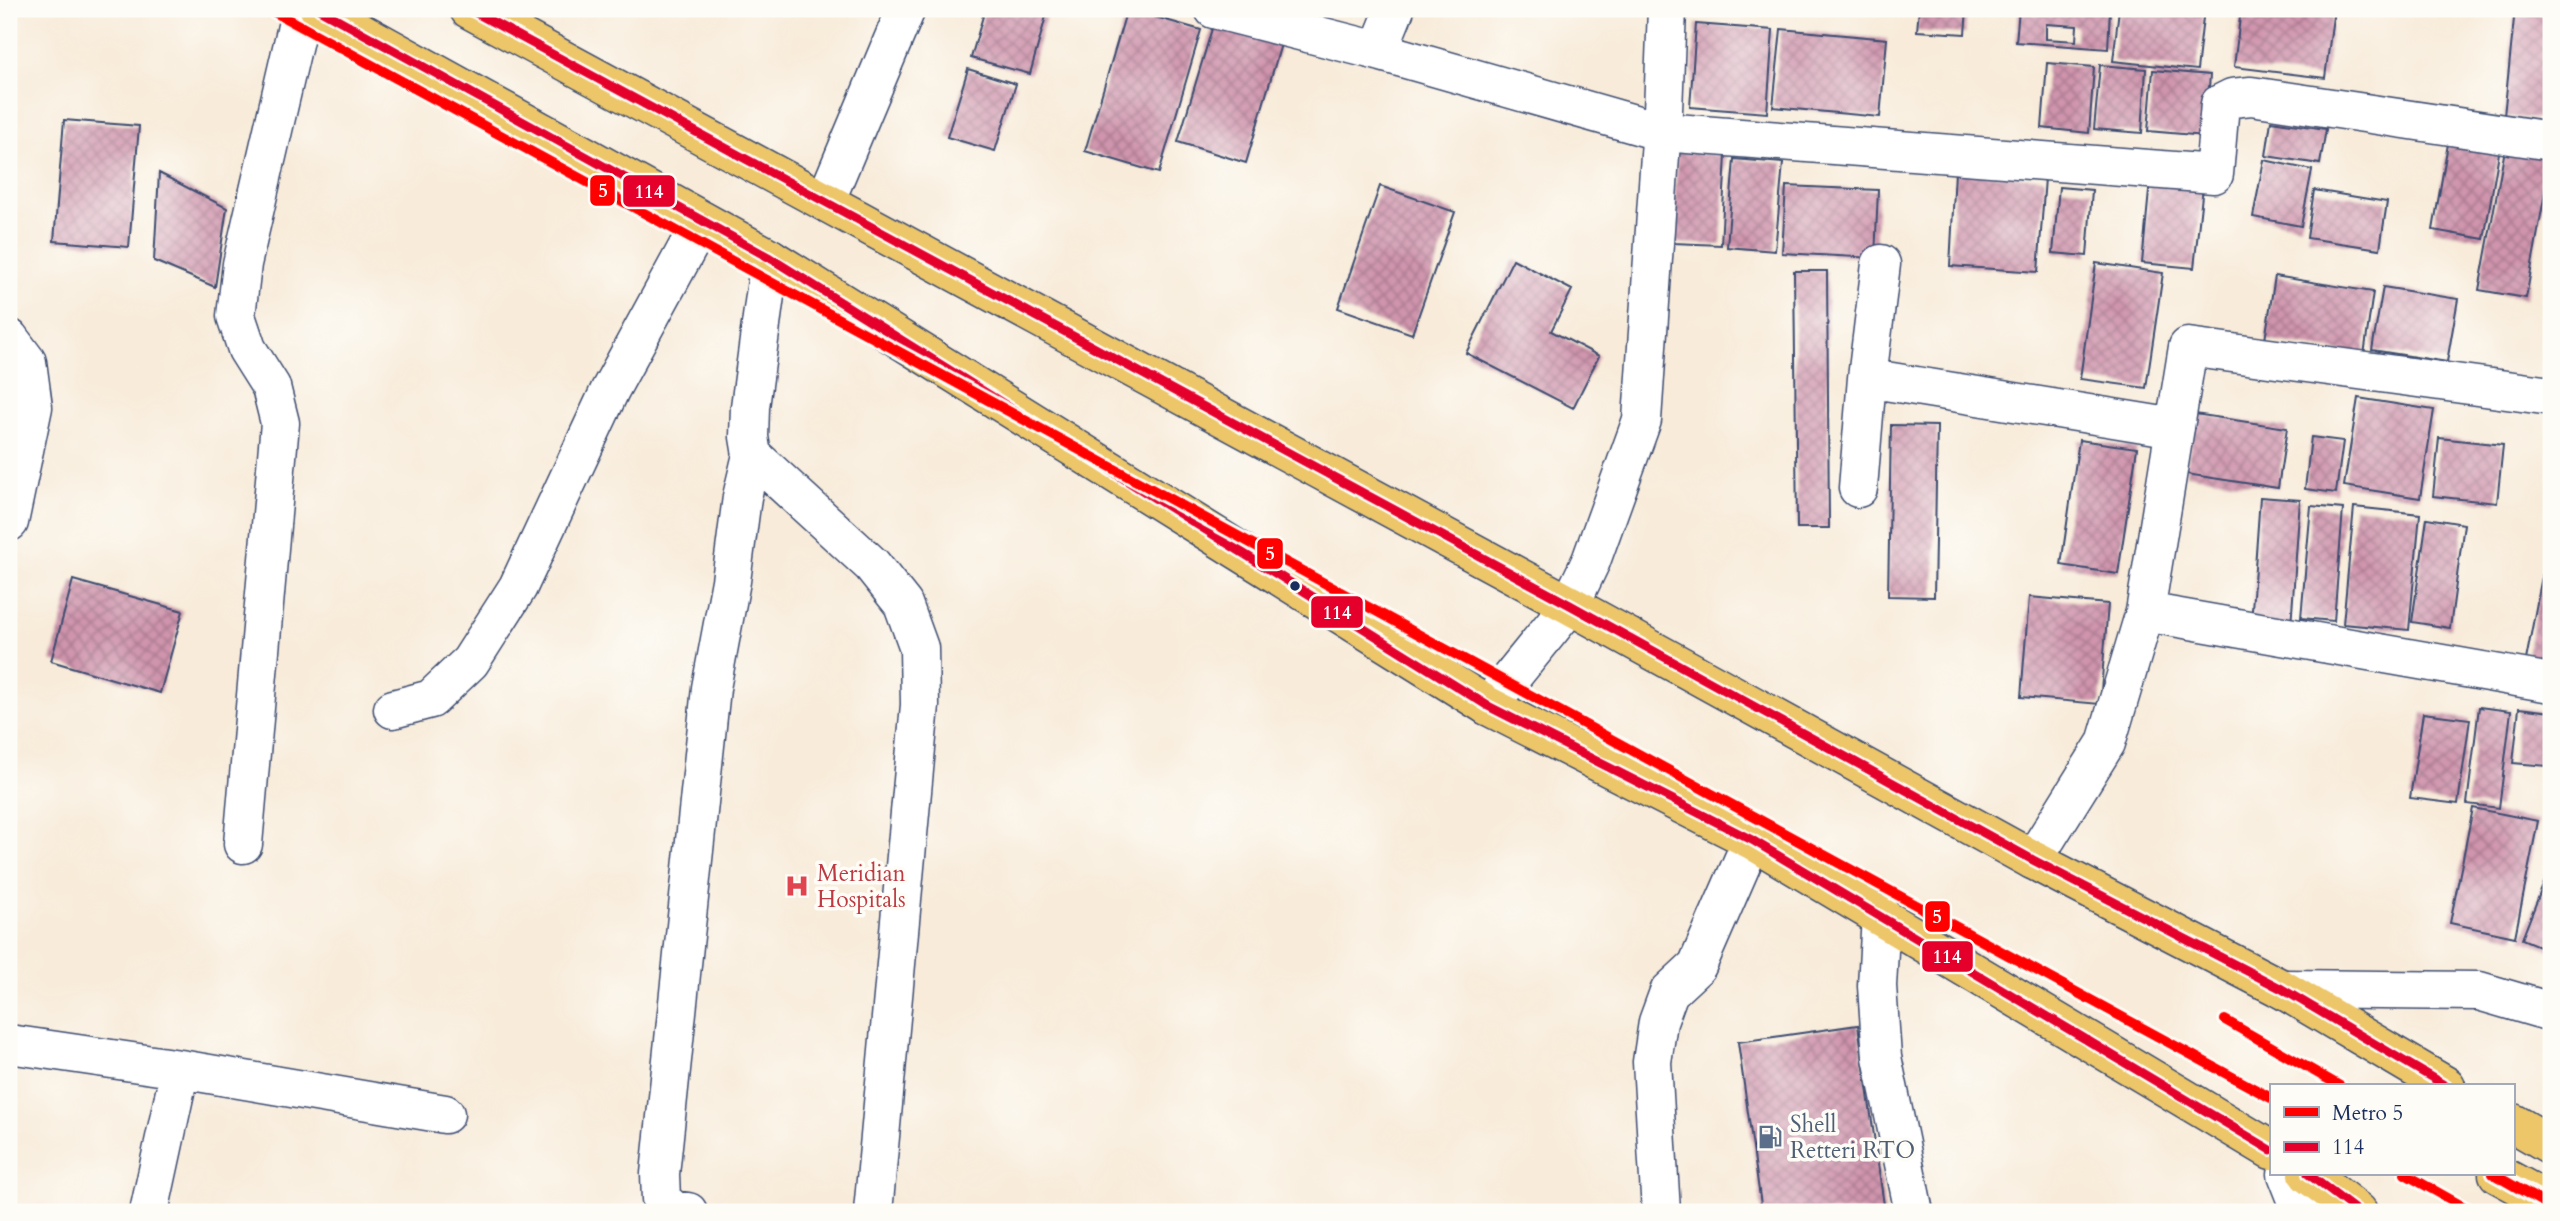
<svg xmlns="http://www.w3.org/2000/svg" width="2560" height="1221" font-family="Cardo,serif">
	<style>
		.building { fill: url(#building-cross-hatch); fill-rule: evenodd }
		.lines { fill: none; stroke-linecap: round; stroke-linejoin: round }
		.minor-casing { stroke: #3c4b70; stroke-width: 41 }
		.major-casing { stroke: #3c4b70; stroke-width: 41 }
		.minor { stroke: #fff; stroke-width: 38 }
		.major { stroke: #ecc669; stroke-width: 38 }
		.bus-1-casing { stroke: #fdfcf7; stroke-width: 14 }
		.bus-1 { stroke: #e4002b; stroke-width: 9 }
		.metro-1-casing { stroke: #fdfcf7; stroke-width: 16 }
		.metro-1 { stroke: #f00; stroke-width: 10 }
		.bus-dot { fill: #1b2f5e; stroke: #fdfcf7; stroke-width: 2.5 }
		.labels { text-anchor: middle; stroke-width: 7; stroke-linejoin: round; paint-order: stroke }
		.health-label { font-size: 23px; fill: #be3a42; stroke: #fdfcf7; text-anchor: start }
		.service-label { font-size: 23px; fill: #4e5e75; stroke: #fdfcf7; text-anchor: start }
		.line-badge { stroke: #fdfcf7; stroke-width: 2.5 }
		.badge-label { font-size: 19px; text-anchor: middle; font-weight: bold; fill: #fff }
	</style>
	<defs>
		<pattern id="building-cross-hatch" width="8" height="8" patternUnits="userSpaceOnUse" patternTransform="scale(1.75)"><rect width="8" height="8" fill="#d095ad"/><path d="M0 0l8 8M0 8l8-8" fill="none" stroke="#a87a90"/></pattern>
	</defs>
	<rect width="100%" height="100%" fill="#fdfcf7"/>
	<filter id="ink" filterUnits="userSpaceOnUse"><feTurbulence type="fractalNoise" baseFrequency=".0143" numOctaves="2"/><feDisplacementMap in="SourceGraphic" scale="14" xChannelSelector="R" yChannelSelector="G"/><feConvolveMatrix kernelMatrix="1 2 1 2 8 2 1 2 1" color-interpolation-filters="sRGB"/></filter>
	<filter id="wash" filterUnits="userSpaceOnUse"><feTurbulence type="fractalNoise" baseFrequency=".00686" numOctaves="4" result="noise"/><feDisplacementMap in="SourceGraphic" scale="28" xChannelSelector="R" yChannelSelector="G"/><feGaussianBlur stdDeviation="1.57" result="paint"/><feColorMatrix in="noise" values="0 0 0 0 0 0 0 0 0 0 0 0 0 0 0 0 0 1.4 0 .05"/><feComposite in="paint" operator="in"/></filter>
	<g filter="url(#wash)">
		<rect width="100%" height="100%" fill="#f8ebd9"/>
		<g id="blocks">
			<path class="building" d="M985,9h63l-18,65 -59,-16z
				M1127,9l74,21 -42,143 -74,-22z
				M1919,9h48l-2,25 -48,-3z
				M2019,9h91l-2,40 -92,-7zM2046,24l31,2 -1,15 -30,-2z
				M2119,9h85l-7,61 -84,-9z
				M2241,9h93l-9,69 -91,-11z
				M2515,9h36v112l-47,-5z
				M1214,22l67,22 -35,119 -68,-21z
				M1696,24l77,6 -6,83 -77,-6z
				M1781,29l106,10 -7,78 -107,-10z
				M2047,63l47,4 -5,66 -47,-5z
				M2100,65l46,4 -4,64 -48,-4z
				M968,69l48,15 -21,67 -48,-14z
				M2153,70l57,5 -5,61 -57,-5z
				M64,120l75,6 -10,121 -75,-6z
				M2271,121l55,8 -6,35 -54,-8z
				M2449,138l51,9 -16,92 -51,-9z
				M2506,144l45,15 -25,139 -47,-8z
				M1677,152l49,3 -5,90 -48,-2z
				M1734,159l49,4 -8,88 -48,-4z
				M2264,160l48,10 -11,56 -48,-9z
				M1955,172l90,6 -7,94 -88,-6z
				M159,173l68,35 -12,79 -61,-26z
				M2150,181l53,5 -9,82 -52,-5z
				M1380,186l75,26 -43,122 -74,-26z
				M1786,186l92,4 -3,68 -93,-5z
				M2059,187l33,3 -5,66 -34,-3z
				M2314,190l73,12 -7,47 -73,-11z
				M1513,259l59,31 -21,41 48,25 -26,52 -107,-55z
				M2096,263l67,10 -17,115 -66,-9z
				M1794,271h33l2,257h-32z
				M2275,276l98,16 -9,63 -99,-15z
				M2383,287l75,12 -11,63 -75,-12z
				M2358,398l76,12 -14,88 -76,-12z
				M2195,414l92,14 -9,60 -92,-14z
				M1891,425l46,1 -3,171 -46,-1z
				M2311,437l32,4 -7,52 -31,-4z
				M2439,438l64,7 -6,58 -64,-7z
				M2079,440l58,8 -19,126 -57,-9z
				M2260,497l40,3 -9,126 -40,-2z
				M2550,497h1v35l-7,-1z
				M2311,506l32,3 -9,112 -33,-3z
				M2354,507l66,7 -11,116 -66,-6z
				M2427,518l37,6 -14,104 -38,-6z
				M2548,545l3,1v119l-25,-5z
				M73,580l110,31 -23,82 -109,-32z
				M2029,597l79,7 -8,100 -79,-7z
				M2479,707l32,4 -12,97 -32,-4z
				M2519,708l32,4 -3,54 -35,-3z
				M2423,713l47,6 -12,85 -48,-6z
				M2473,808l65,13 -23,116 -65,-14z
				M2551,865v86l-29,-12z
				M1858,1025l27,187h-123l-24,-170z"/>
		</g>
	</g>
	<g filter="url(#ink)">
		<use href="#blocks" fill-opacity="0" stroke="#3c4b70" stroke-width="2"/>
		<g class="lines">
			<g class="minor-casing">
				<path id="minor" d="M1214,9l164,42 284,81 552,42 6,-70 12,-6 19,-2 300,45
					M1378,51l17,-42
					M825,202l81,-193
					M1881,264l-14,114 308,50
					M9,338l18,24 6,45 -24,115
					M752,455l120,110 31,39 16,44 1,57 -47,507
					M1858,488l9,-110
					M2145,612l43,-265 363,49
					M1488,706l82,-101 21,-44 51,-141 21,-309 4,-102
					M393,709l38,-10 39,-37 48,-75 92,-197 92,-169
					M243,844l37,-421 -9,-36 -24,-38 -11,-33 6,-52 59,-255
					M2033,860l73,-117 39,-131 406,71
					M1881,915l-4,71 5,71 32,155
					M2282,989l197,2 72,21
					M9,1044l171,25 265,45
					M2287,1174l15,38
					M149,1212l31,-143
					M688,1212l-15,-2 -12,-11 -1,-25 51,-486 20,-107 11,-84 10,-42 -3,-18 1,-30 20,-149
					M1661,1212l-9,-150 6,-40 11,-30 28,-26 55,-126"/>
			</g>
			<g class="major-casing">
				<path id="major" d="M319,9l451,249 718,448 264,134 519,310
					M469,9l1101,596 463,255 249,129 164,97
					M2513,1123l38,22
					M2308,1174l50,38
					M2498,1174l53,29"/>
			</g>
			<use href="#minor" class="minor"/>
			<use href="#major" class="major"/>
			<g class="bus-1-casing">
				<path id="bus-1" d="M319,9l451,249 718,448 264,134 519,310
					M469,9l1101,596 463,255 249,129 164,97
					M2308,1174l50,38
					M2498,1174l53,29"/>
			</g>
			<use href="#bus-1" class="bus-1"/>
			<g class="metro-1-casing">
				<path id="metro-1" d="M269,9l2002,1089
					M2225,1020l115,66
					M2405,1174l68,38
					M2493,1174l58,33"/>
			</g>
			<use href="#metro-1" class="metro-1"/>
		</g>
	</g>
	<defs>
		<g id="hospital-bare" transform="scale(1.89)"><path d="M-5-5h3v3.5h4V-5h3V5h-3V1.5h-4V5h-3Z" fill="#e0444e" stroke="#fdfcf7" stroke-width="2.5" paint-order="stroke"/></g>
		<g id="fuel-bare" transform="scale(1.89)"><path d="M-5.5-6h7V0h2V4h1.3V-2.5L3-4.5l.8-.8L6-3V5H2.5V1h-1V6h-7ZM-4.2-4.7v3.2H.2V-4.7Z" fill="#5c6f8a" stroke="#fdfcf7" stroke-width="2.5" paint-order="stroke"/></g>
	</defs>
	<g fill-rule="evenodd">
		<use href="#hospital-bare" x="797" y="886"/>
		<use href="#fuel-bare" x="1770" y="1137"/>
	</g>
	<circle class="bus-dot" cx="1295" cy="586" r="6"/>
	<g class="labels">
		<g class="health-label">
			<text x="817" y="881">Meridian<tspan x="817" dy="26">Hospitals</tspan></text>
		</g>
		<g class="service-label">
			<text x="1790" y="1132">Shell<tspan x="1790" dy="26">Retteri RTO</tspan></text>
		</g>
	</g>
	<g class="line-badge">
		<rect x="589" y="174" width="27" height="33" rx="7" fill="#f00"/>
		<rect x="622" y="174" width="54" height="34" rx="7" fill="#e4002b"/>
		<rect x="1256" y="537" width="28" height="33" rx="7" fill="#f00"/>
		<rect x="1310" y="595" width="54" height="34" rx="7" fill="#e4002b"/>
		<rect x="1924" y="900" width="27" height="33" rx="7" fill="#f00"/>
		<rect x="1921" y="940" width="53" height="33" rx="7" fill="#e4002b"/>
	</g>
	<g class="badge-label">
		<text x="603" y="197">5</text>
		<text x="649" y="198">114</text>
		<text x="1270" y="560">5</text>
		<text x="1337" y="619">114</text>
		<text x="1937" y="923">5</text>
		<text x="1947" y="963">114</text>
	</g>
	<rect width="2560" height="1221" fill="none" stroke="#fdfcf7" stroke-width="35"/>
	<rect x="2270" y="1084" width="245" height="91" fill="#fdfcf7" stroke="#a3aaba" stroke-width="2"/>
	<rect x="2284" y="1107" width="35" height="10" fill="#ff0000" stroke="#a3aaba" stroke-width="2"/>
	<text x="2332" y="1120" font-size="21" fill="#1b2f5e">Metro 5</text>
	<rect x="2284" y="1142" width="35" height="10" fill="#e4002b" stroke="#a3aaba" stroke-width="2"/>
	<text x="2332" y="1154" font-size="21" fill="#1b2f5e">114</text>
</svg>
